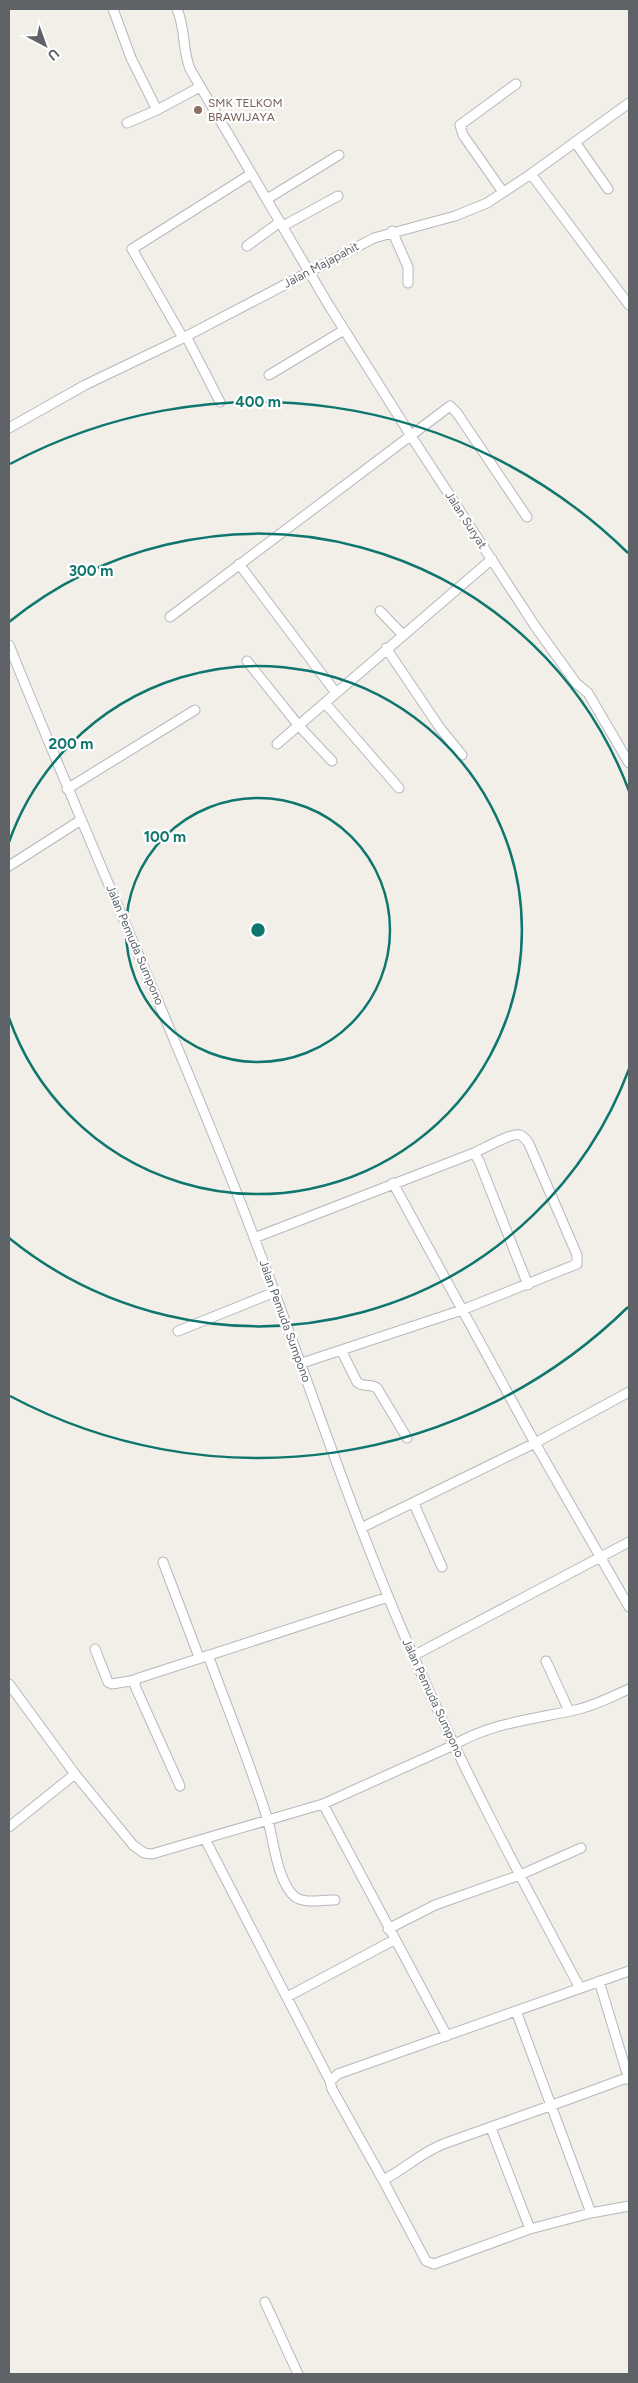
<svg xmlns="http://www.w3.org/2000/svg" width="638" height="2383" font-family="Figtree,sans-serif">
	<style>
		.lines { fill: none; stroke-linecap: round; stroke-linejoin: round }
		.minor-casing { stroke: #b5b8bc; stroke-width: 11 }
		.minor { stroke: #fff; stroke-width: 9 }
		.ring { fill: none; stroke: #0f766e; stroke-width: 2.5 }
		.education-dot { fill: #8d6e63; stroke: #fff; stroke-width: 2 }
		.labels { text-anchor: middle; stroke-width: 4.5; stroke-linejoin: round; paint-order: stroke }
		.education-label { font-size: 12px; fill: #785e54; stroke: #fff; text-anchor: start }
		.street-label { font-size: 12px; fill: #5f6368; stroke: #fff }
		.centre { fill: #0f766e; stroke: #fff; stroke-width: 2.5 }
		.ring-label { font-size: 15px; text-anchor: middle; font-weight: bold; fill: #0f766e; stroke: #fff; stroke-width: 4.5; stroke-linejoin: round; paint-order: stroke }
	</style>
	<rect width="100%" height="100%" fill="#f1efe8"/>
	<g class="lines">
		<g class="minor-casing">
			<path id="minor" d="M113,9l18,49 26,52
				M177,9c9,21 5,40 13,60l138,235 83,132 124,190 41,57 12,10 41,70
				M127,123l30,-13 43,-23
				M575,142l33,47
				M531,174l98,131
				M503,192l-40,-57 -3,-10 56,-41
				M267,199l72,-44
				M283,226l55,-30
				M392,231l16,36v16
				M247,246l33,-24
				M186,336l34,66
				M183,338l-51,-89 119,-75
				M269,375l75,-45
				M9,428l76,-43 98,-47 191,-100 81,-22 32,-13 44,-29 98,-71
				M239,564l97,129
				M380,611l22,23
				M170,617l280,-211 7,7 70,104
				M9,645c75,186 157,369 231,556 59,150 107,304 172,452 50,115 109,225 168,335
				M386,648l54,80 22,27
				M247,661l52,65 33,35
				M325,703l74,85
				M277,744l215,-185
				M67,789l128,-79
				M9,866l72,-46
				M393,1183l142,260 94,164
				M254,1238l220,-85 5,8 49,124
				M178,1331l97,-39
				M341,1350l16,32c6,6 14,1 20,6l30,50
				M302,1363l160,-53 115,-46v-9l-48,-111c-2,-3 -4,-7 -9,-9 -8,-3 -37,14 -46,18
				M414,1504l28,63
				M361,1528l174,-85 94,-51
				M163,1562l36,95
				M95,1649l13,33 4,2 24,-4
				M208,1655c20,55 43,110 60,166 6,21 9,59 26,75 10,9 30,3 41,4
				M413,1656l216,-114
				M546,1661l23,50
				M9,1684l66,90 -66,53
				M75,1774l58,71 11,8 8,1 171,-50 131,-59c36,-22 81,-26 121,-35 19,-4 36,-13 54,-21
				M180,1786l-45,-100 1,-7 252,-82
				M323,1804l124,232
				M205,1839l125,242
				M388,1929l47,-24 85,-30 61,-27
				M629,1971l-291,103 -8,7 2,8 51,91c22,-11 40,-29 63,-37 61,-22 122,-43 183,-66
				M599,1981l30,99
				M287,1997l107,-57
				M516,2011l75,202
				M491,2128l39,101
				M383,2180l43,81 8,3 96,-35 61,-16 38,-7
				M265,2302l33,72"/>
		</g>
		<use href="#minor" class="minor"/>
	</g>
	<g class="ring">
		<circle cx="258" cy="930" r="132"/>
		<path d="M9 842A264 264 0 1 1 9 1018"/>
		<path d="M629 1069A396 396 0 0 1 9 1238M9 622A396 396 0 0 1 629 791"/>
		<path d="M628 1307A528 528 0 0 1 10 1396M10 464A528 528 0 0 1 628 553"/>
	</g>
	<circle class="education-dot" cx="198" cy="110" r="5"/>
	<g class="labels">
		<g class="education-label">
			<text x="208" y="107">SMK TELKOM<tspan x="208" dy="14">BRAWIJAYA</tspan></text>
		</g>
		<g class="street-label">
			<text transform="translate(321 265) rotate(-28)" y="4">Jalan Majapahit</text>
			<text transform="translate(466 520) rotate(57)" y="4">Jalan Suryat</text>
			<text transform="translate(135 945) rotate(67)" y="4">Jalan Pemuda Sumpono</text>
			<text transform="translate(285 1321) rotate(70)" y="4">Jalan Pemuda Sumpono</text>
			<text transform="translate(433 1698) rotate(65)" y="4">Jalan Pemuda Sumpono</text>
		</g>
	</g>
	<circle cx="258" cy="930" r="8" class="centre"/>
	<g class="ring-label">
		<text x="258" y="407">400 m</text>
		<text x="91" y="576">300 m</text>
		<text x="71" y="749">200 m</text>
		<text x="165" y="842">100 m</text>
	</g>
	<rect width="638" height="2383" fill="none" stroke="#5f6368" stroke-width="20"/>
	<g transform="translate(45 45) rotate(139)" stroke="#ffffff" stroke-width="4" paint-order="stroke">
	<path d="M0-4L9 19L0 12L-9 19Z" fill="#5f6368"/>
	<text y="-8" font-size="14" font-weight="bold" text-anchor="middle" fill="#5f6368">U</text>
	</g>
</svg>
